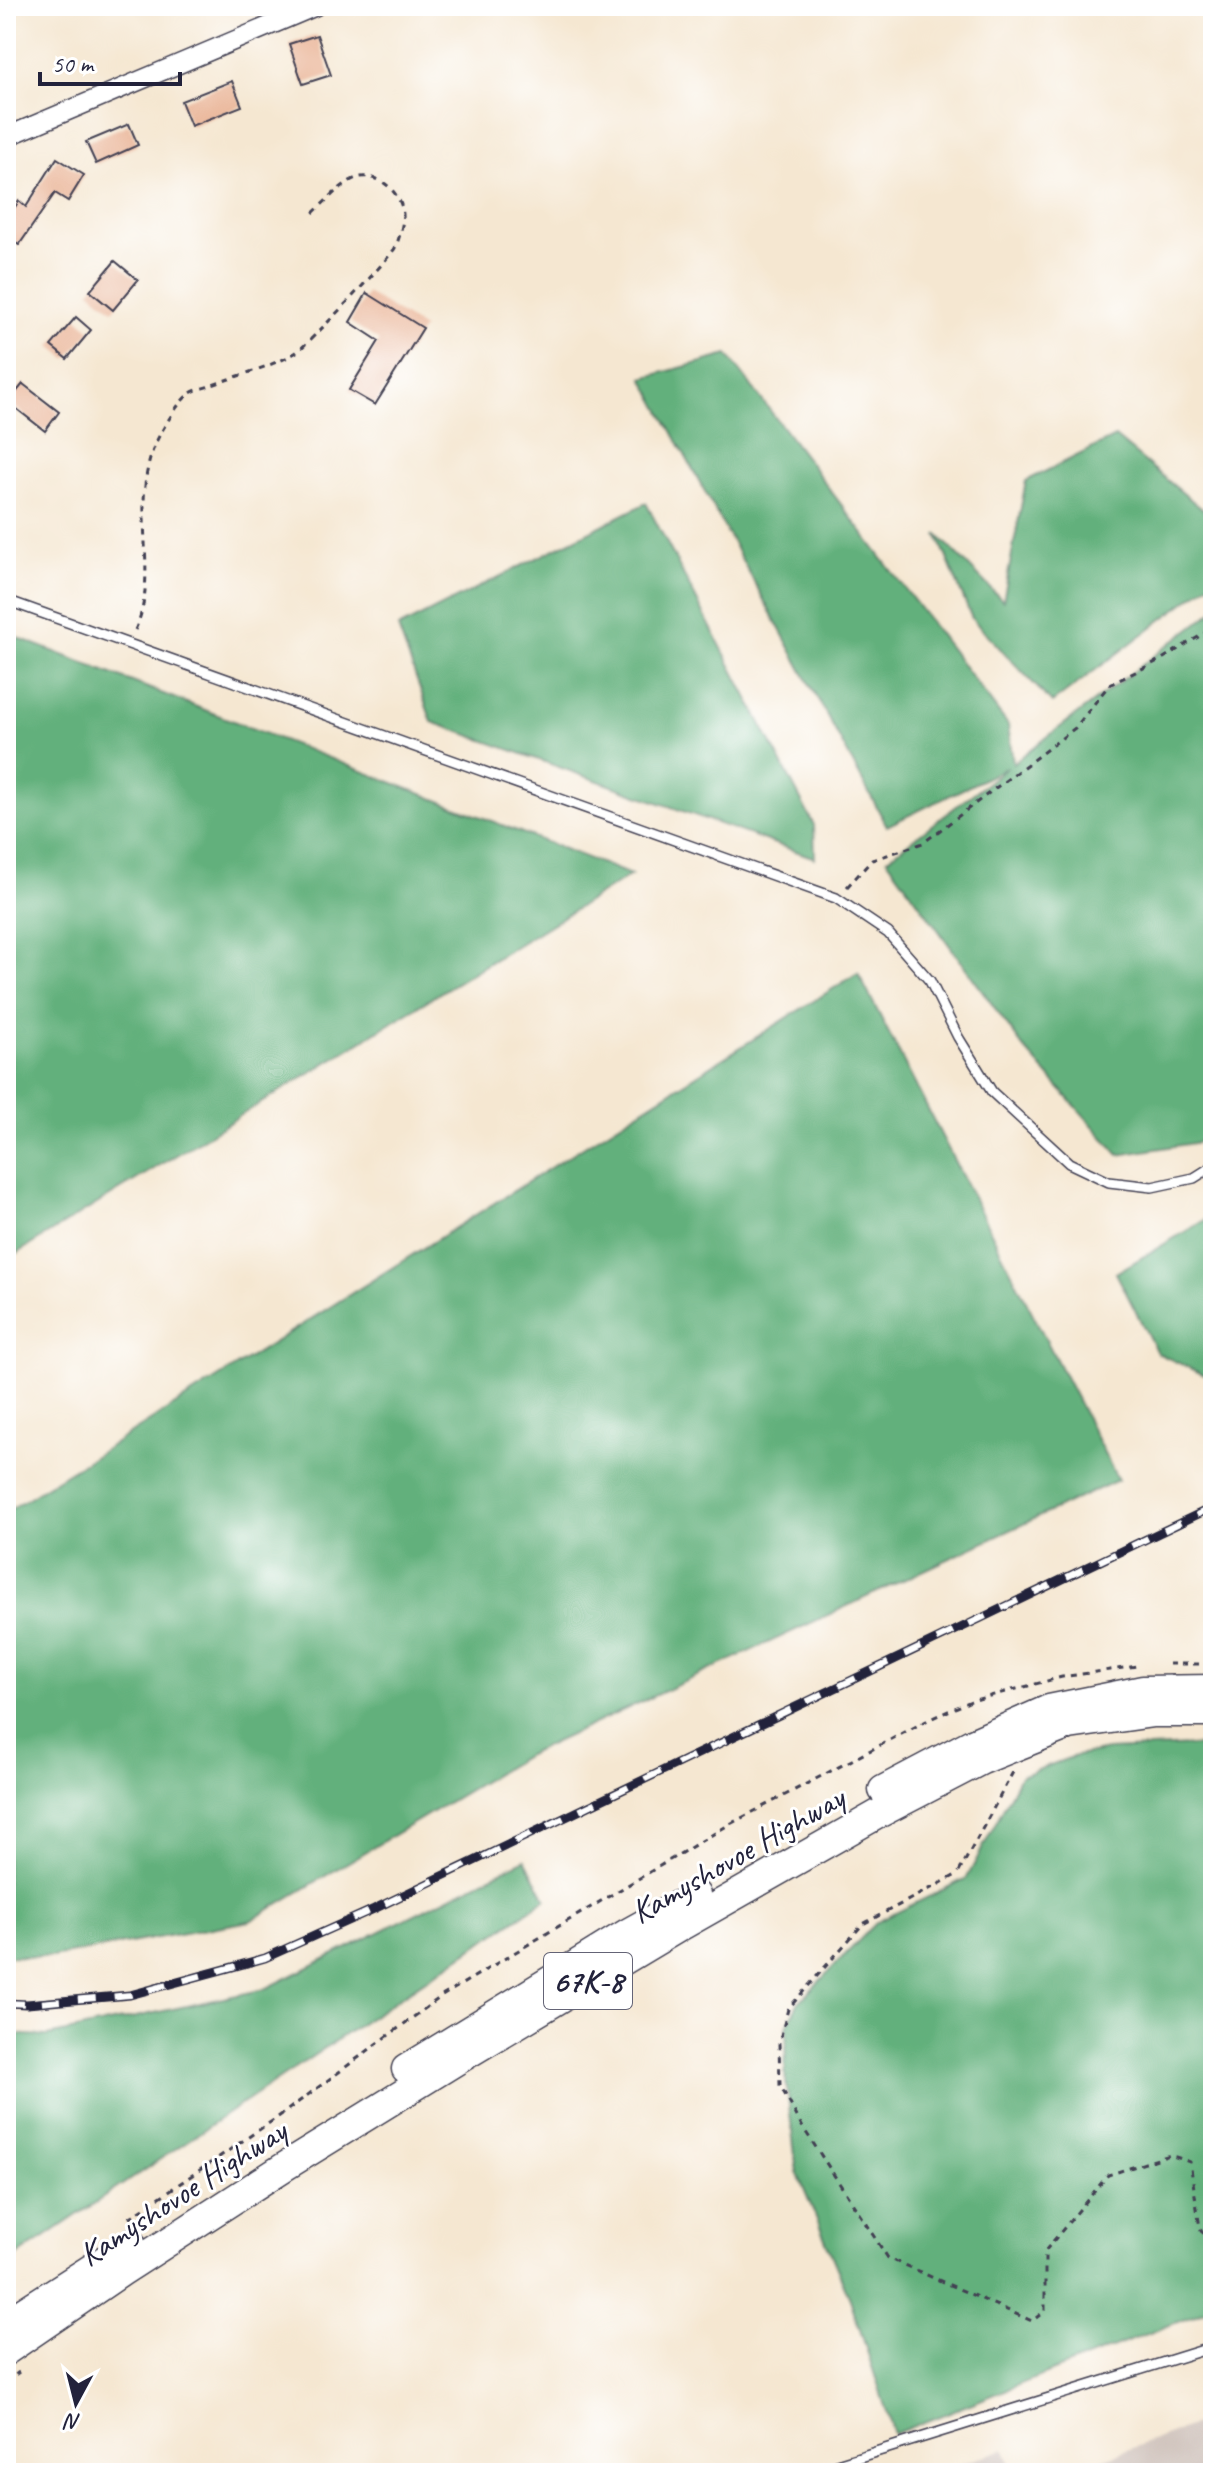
<svg xmlns="http://www.w3.org/2000/svg" width="1219" height="2479" font-family="Caveat,sans-serif">
	<style>
		.industrial { fill: #cec1ba }
		.forest { fill: #62b07b; stroke: #42695b; stroke-width: 2 }
		.building { fill: #eab699 }
		.lines { fill: none; stroke-linecap: round; stroke-linejoin: round }
		.service-casing { stroke: #424052; stroke-width: 12 }
		.minor-casing { stroke: #424052; stroke-width: 21 }
		.primary-casing { stroke: #424052; stroke-width: 31 }
		.path { stroke: #424052; stroke-width: 3; stroke-dasharray: 6 6; stroke-linecap: butt }
		.service { stroke: #fff; stroke-width: 9 }
		.minor { stroke: #fff; stroke-width: 18 }
		.primary { stroke: #fff; stroke-width: 28 }
		.rail-casing { stroke: #22223b; stroke-width: 9 }
		.rail { stroke: #fff; stroke-width: 6; stroke-dasharray: 18; stroke-linecap: butt }
		.labels { text-anchor: middle; stroke-width: 6; stroke-linejoin: round; paint-order: stroke }
		.shield { fill: #fff; stroke: #646476; stroke-width: 2 }
		.shield-label { font-size: 32px; font-weight: bold; fill: #22223b }
		.street-label { font-size: 34px; fill: #22223b; stroke: #fff }
	</style>
	<rect width="100%" height="100%" fill="#fff"/>
	<filter id="ink" filterUnits="userSpaceOnUse"><feTurbulence type="fractalNoise" baseFrequency=".0125" numOctaves="2"/><feDisplacementMap in="SourceGraphic" scale="16" xChannelSelector="R" yChannelSelector="G"/><feConvolveMatrix kernelMatrix="1 2 1 2 8 2 1 2 1" color-interpolation-filters="sRGB"/></filter>
	<filter id="wash" filterUnits="userSpaceOnUse"><feTurbulence type="fractalNoise" baseFrequency=".006" numOctaves="4" result="noise"/><feDisplacementMap in="SourceGraphic" scale="32" xChannelSelector="R" yChannelSelector="G"/><feGaussianBlur stdDeviation="1.8" result="paint"/><feColorMatrix in="noise" values="0 0 0 0 0 0 0 0 0 0 0 0 0 0 0 0 0 1.4 0 .05"/><feComposite in="paint" operator="in"/></filter>
	<g filter="url(#wash)">
		<rect width="100%" height="100%" fill="#f5e7d1"/>
		<path class="industrial" d="M1213,2418v55h-148z
			M1005,2449l9,24h-79z"/>
		<path class="forest" d="M728,355l280,370 5,38 200,-152v529l-94,15 -96,-108 -136,-188 121,-92 -121,59 -244,-448z
			M1115,437l98,81v63l-161,122 -80,-84 -35,-85 66,67 23,-120z
			M646,503l168,322 1,33 -383,-136 -34,-94z
			M6,633l625,242 -625,385z
			M858,973l260,507 -591,275 -277,166 -198,36 -46,-1v-444z
			M1213,1215v164l-56,-26 -41,-80z
			M1213,1745v563l-319,126 -44,-135 -53,-127 -12,-99 2,-47 11,-23 79,-81 90,-44 53,-102 52,-19 35,-7z
			M525,1859l21,40 -540,364v-229l42,2 217,-47z"/>
		<g id="blocks">
			<path class="building" d="M317,35l14,40 -28,9 -14,-40z
				M232,81l10,25 -51,20 -10,-25z
				M129,124l9,21 -42,19 -10,-22z
				M57,158l27,17 -16,26 -13,-8 -36,52 -13,-9v-16l13,-19 7,6z
				M115,261l23,19 -25,30 -23,-19z
				M367,293l56,35 -48,77 -26,-15 30,-49 -29,-19z
				M76,317l15,13 -24,29 -16,-13z
				M23,384l36,28 -14,19 -37,-29z"/>
		</g>
	</g>
	<g filter="url(#ink)">
		<use href="#blocks" fill-opacity="0" stroke="#424052" stroke-width="2"/>
		<g class="lines">
			<g class="service-casing">
				<path id="service" d="M6,600l830,298 52,35 42,48 28,56 34,55 77,71 40,19 43,5 42,-9 19,-12
					M808,2473l405,-126"/>
			</g>
			<g class="minor-casing">
				<path id="minor" d="M6,137l310,-131"/>
			</g>
			<g class="primary-casing">
				<path id="primary" d="M883,1790l89,-47 77,-34 94,-19 70,-1
					M406,2069l223,-137 67,-37
					M6,2323l125,-80
					M6,2351l117,-80 161,-104 180,-111 219,-131 197,-112 102,-53 87,-35 84,-12h60"/>
			</g>
			<path class="path" d="M1213,55v4
				M135,630c28,-60 -12,-135 28,-201 6,-10 16,-27 25,-34 5,-5 16,-7 22,-9 23,-9 66,-21 85,-33 12,-7 94,-94 100,-105 4,-8 7,-21 8,-29 2,-26 -29,-53 -53,-38 -13,8 -25,21 -37,32
				M847,887l25,-27 51,-17 152,-115 34,-43 53,-26 51,-31
				M1169,1664h40
				M1013,1772l-55,102 -95,50 -75,85 -9,34 1,42 22,41 86,132 144,63 13,-10v-60l63,-76 62,-20 20,7 10,66 13,21
				M129,2218l149,-101 164,-121 288,-172 200,-105 41,-18 91,-24 75,-11
				M6,2382l13,-10"/>
			<use href="#service" class="service"/>
			<use href="#minor" class="minor"/>
			<use href="#primary" class="primary"/>
			<g class="rail-casing">
				<path id="rail" d="M6,2003l21,1 103,-9 135,-37 109,-49 839,-402"/>
			</g>
			<use href="#rail" class="rail"/>
		</g>
	</g>
	<g class="labels">
		<rect class="shield" x="544" y="1953" width="88" height="56" rx="6"/>
		<g class="shield-label">
			<text x="588" y="1992">67К-8</text>
		</g>
		<g class="street-label">
			<text transform="translate(737 1854) rotate(-30)" y="12">Kamyshovoe Highway</text>
			<text transform="translate(182 2192) rotate(-33)" y="12">Kamyshovoe Highway</text>
		</g>
	</g>
	<rect width="1219" height="2479" fill="none" stroke="#fff" stroke-width="32"/>
	<g transform="translate(76 2403) rotate(187)" stroke="#ffffff" stroke-width="6" paint-order="stroke">
	<path d="M0-6L14 30L0 20L-14 30Z" fill="#22223b"/>
	<text y="-12" font-size="22" font-weight="bold" text-anchor="middle" fill="#22223b">N</text>
	</g>
	<path d="M40 72v12h140v-12" fill="none" stroke="#22223b" stroke-width="4"/>
	<text x="52" y="72" font-size="24" fill="#22223b" stroke="#ffffff" stroke-width="6" paint-order="stroke">50 m</text>
</svg>
